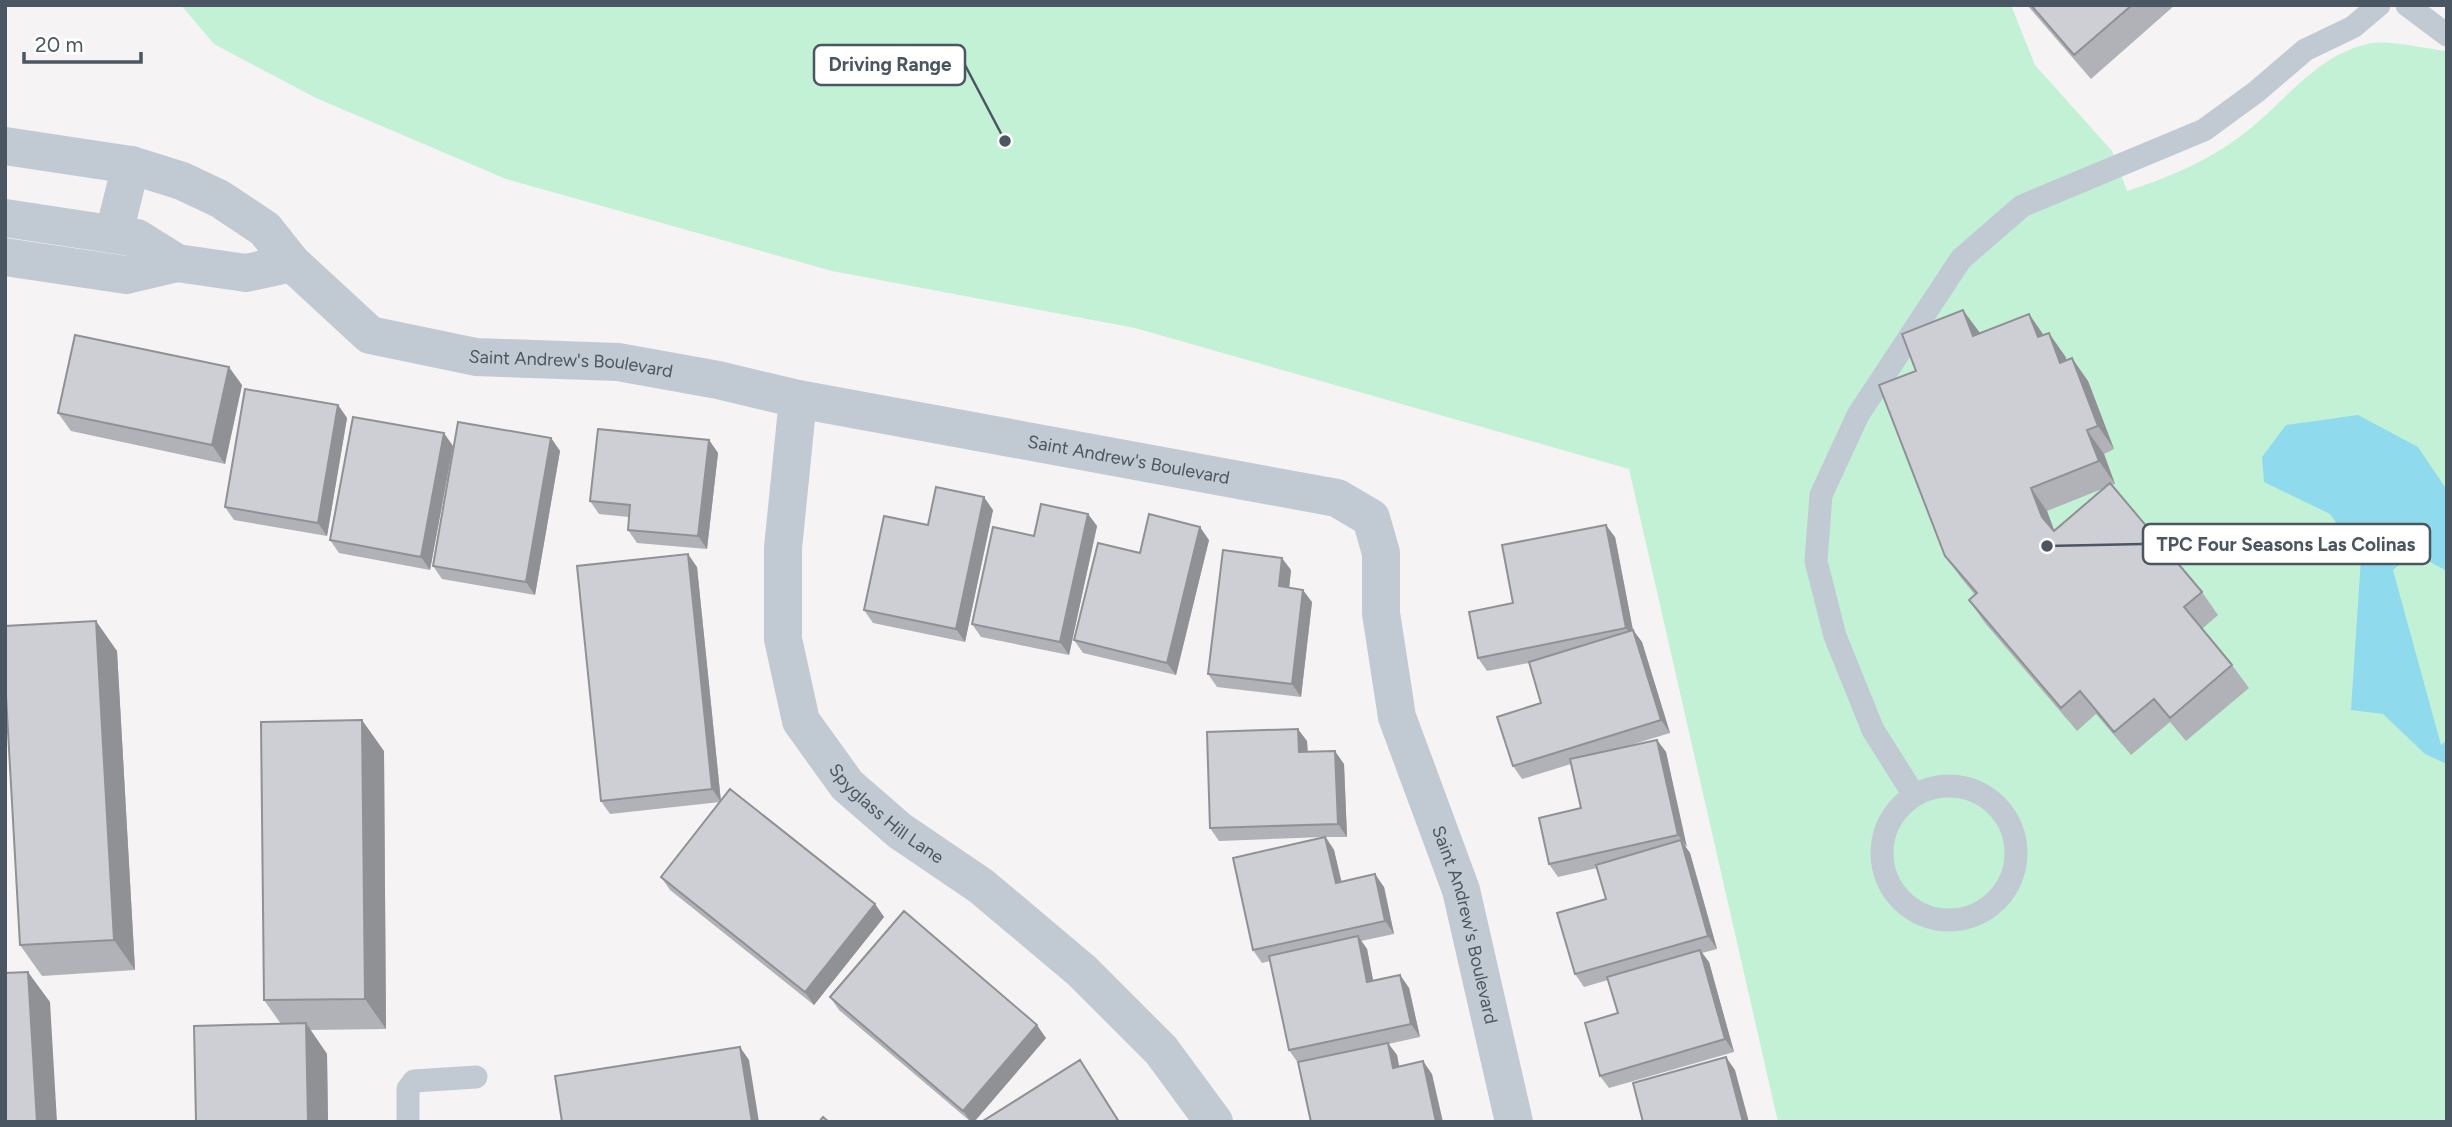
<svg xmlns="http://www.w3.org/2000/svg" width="2452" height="1127" font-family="Figtree,sans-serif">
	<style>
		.green { fill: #c3f1d5 }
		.water { fill: #90daee }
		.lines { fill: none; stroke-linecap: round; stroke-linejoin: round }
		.lane { stroke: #c1cad2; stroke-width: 23 }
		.street { stroke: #c1cad2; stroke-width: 38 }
		.wall { fill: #b0b2b7; fill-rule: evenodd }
		.shaded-wall { fill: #909195 }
		.building { fill: #cdcfd5; stroke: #909195; stroke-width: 2 }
		.labels { text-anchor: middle; stroke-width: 5; stroke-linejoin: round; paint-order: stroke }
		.street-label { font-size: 18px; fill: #4a5661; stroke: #fff }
		.leader { fill: none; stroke: #4a5661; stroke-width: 2.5 }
		.callout-dot { fill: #4a5661; stroke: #fff; stroke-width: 2.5 }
		.callout { fill: #fff; stroke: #4a5661; stroke-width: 2.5 }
		.callout-label { font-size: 19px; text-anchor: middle; font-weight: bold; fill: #4a5661 }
	</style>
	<rect width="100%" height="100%" fill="#f5f3f3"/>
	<path class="green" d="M181,5h1830l24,60 77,86 15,40c44,-14 83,-31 119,-59 41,-32 72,-79 126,-89 19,-3 55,6 75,8v1071h-669l-149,-653 -494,-141 -303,-57 -326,-92 -190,-81 -102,-54z"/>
	<path class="water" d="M2358,415l60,32 29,43v81l-34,-18 -20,17 48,175 6,-5v24l-22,-10 -42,-40 -32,-4 10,-152 -31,-44 -66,-32 -2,-25 24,-32z"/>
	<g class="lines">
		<path class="lane" d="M2407,5l40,30
			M1882 853a67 67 0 1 1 134 0a67 67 0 1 1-134 0Z
			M1914,795l-41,-65 -38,-94 -19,-75 5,-66 37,-80 103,-156 61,-53 182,-76 52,-38 49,-42 48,-23 26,-22
			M408,1122v-33l6,-8 62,-4"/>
		<g class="street">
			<path id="s1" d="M5,146l126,19 51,16 38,18 45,30 27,34 78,72 106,22 142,5 100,18 80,19 539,99 34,20 10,35v60l16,104 64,173 53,232"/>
			<path d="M5,218l132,20 40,25 69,10 46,-10"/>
			<path d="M114,233l17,-68"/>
			<path d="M5,257l121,18 51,-12"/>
			<path id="s2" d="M798,399l-15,149v91l18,82 46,64 53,46 81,55 101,85 79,79 53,72"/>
		</g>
	</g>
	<path class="wall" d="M2027,5h148l-84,74z
		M2029,314l14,21 22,21 2,4 21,21 26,68 -10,5 11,30 -3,1 90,107 16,23 -16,14 30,36 17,23 -63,53 -16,-19 -39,33 -35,-41 -19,17 -92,-108 -16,-23 6,-5 -13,-16 -17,-23 -29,-185 64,-38zM2102,489l-48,41 -7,-19z
		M242,385l-17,79 -154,-33 -13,-18z
		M338,405l9,13 -20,118 -93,-16 -9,-13z
		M551,438l9,13 -25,144 -93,-16 -9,-13z
		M709,440l9,13 -11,96 -70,-6 -9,-13 1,-13 -30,-3 -9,-13z
		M453,446l-23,124 -91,-17 -9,-13z
		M993,510l-28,132 -92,-19 -9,-13 64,-85z
		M1088,514l9,12 -28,129 -88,-18 -9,-13 62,-88z
		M1615,537l18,93 9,12 28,91 -46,14 33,-7 9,12 20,96 4,5 27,96 -15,4 7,9 25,90 -125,36 -9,-12 18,-63 -10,-33 -24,7 -9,-13 31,-75 -9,-31 -39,9 -9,-13 32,-56 -10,-44 -49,15 -9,-13 28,-63 -12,-40 -42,8 -9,-13 35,-55z
		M1209,540l-33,135 -93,-22 -9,-13 66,-87z
		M697,567l24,235 154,102 9,13 -70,88 -144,-115 -9,-13 59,-75 -110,12 -9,-13z
		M1291,570l-2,18 23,14 -11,95 -84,-10 -9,-13z
		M117,651l18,319 -93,6 -22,-31z
		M1307,741l1,11 36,12 3,73h-21l8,13 7,32 43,5 10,47 -33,7 6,8 6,32 27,-6 9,13 11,49 -32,7 9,11 2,12 33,7 -134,-11 -9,-13 -19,-89 -8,2 -9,-13 70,-113 -104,4 -9,-13z
		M384,751l2,278 -76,1 17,24 1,68h-132l85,-98 -17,-24z
		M830,997l216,41 -72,84h-3l-132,-112z"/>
	<path class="shaded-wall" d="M1963,310l17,23 10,26 -17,-23z
		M2029,314l16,23h-7z
		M2049,333l16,23 12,30 -17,-23z
		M2072,358l16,23 26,68 -16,-23z
		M229,367l13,18 -17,79 -13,-19z
		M338,405l9,13 -20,118 -9,-13z
		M2087,430l17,24 11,30 -16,-23z
		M444,433l9,13 -23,124 -9,-13z
		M551,438l9,13 -25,144 -9,-13z
		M709,440l9,13 -11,96 -9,-13z
		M2031,488l16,23 11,30 -16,-24z
		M984,497l9,13 -28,132 -9,-13z
		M1088,514l9,12 -28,129 -9,-13z
		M1606,525l9,12 20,104 -9,-13z
		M1200,527l9,13 -33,135 -9,-12z
		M688,554l9,13 24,235 -9,-13z
		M1282,558l9,12 -3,29 -9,-13z
		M1303,590l9,12 -11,95 -9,-13z
		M96,621l21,30 18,319 -21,-30z
		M1633,630l9,12 28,91 -9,-13z
		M362,720l22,31 2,278 -21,-30z
		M1298,729l9,12 1,24 -9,-13z
		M1657,740l9,12 21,95 -9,-12z
		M1335,751l9,13 3,73 -9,-13z
		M1325,837l9,13 11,46 -9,-13z
		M1681,840l9,13 27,96 -9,-13z
		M1375,874l9,13 10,47 -9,-13z
		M875,904l9,13 -70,88 -9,-13z
		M1358,936l9,13 9,46 -9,-13z
		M1700,950l9,12 25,90 -9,-13z
		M28,972l22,30 7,120h-20z
		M1400,975l9,13 11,49 -9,-13z
		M306,1023l21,31 1,68h-20z
		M1037,1025l9,13 -72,84h-3l-8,-11z
		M1388,1043l9,12 5,26 -9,-13z
		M740,1047l9,13 10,62h-7z
		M1726,1057l9,13 14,52h-6z
		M1080,1060l9,13 31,49h-1z
		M1423,1061l9,13 11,48h-7z"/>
	<path class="building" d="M2031,5h101l-58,50z
		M1963,310l10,26 56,-22 9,23 11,-4 11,30 12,-5 26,68 -11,4 12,31 -68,27 11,29 12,14 56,-48 92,109 -18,15 48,58 -62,53 -16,-19 -40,33 -34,-41 -19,17 -92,-108 8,-7 -32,-37 -66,-171 37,-14 -14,-37z
		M75,335l154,32 -17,78 -154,-32z
		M245,389l93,16 -20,118 -93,-16z
		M353,417l91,16 -23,124 -91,-17z
		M458,422l93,16 -25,144 -93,-16z
		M598,429l111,11 -11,96 -70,-6 2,-25 -40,-4z
		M936,487l48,10 -28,132 -92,-19 20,-94 44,9z
		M1041,504l47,10 -28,128 -88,-18 21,-97 41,9z
		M1149,514l51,13 -33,136 -93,-23 24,-97 42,10z
		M1606,525l20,103 -148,30 -9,-46 44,-9 -11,-58z
		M1223,550l59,8 -3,28 24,4 -11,94 -84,-10z
		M688,554l24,235 -111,12 -24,-235z
		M96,621l18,319 -94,5 -15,-267v-52z
		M1633,630l28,90 -148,46 -16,-49 44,-14 -12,-41z
		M362,720l3,279 -101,1 -3,-278z
		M1298,729l1,23 36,-1 3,73 -128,4 -3,-96z
		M1657,740l21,95 -129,29 -10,-46 42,-10 -11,-49z
		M730,789l145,115 -70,88 -144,-115z
		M1325,837l11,46 39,-9 10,47 -132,29 -20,-92z
		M1681,840l27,96 -133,38 -18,-61 49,-14 -10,-34z
		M904,911l133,114 -74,86 -133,-114z
		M1358,936l9,46 33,-7 11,49 -122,26 -20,-94z
		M1700,950l25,89 -125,37 -15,-53 33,-10 -11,-36z
		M28,972l9,150h-32v-149z
		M306,1023l2,99h-112l-2,-96z
		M1388,1043l5,25 30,-7 13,61h-125l-13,-60z
		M740,1047l12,75h-190l-7,-46z
		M1726,1057l17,65h-100l-10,-39z
		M1080,1060l39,62h-135l-1,-1z
		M823,1117l6,5h-10z"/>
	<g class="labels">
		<g class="street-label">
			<text dy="6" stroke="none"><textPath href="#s1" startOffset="630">Saint Andrew's Boulevard</textPath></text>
			<text dy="6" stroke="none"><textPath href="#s1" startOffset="1197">Saint Andrew's Boulevard</textPath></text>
			<text dy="6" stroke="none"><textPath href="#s2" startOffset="452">Spyglass Hill Lane</textPath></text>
			<text dy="6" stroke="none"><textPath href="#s1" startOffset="1869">Saint Andrew's Boulevard</textPath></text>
		</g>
	</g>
	<path class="leader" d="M1005 141L965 65M2047 546L2143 544"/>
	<g class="callout-dot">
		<circle cx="1005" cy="141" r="7"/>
		<circle cx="2047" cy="546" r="7"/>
	</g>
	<g class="callout">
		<rect x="814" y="45" width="151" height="40" rx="7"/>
		<rect x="2143" y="524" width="287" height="40" rx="7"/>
	</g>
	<g class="callout-label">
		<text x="890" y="71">Driving Range</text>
		<text x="2286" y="551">TPC Four Seasons Las Colinas</text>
	</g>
	<rect width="2452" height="1127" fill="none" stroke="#4a5661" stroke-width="14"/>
	<path d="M24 52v10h117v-10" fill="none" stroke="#4a5661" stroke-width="3.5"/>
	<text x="35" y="52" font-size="21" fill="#4a5661" stroke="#ffffff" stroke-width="5" paint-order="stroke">20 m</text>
</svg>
